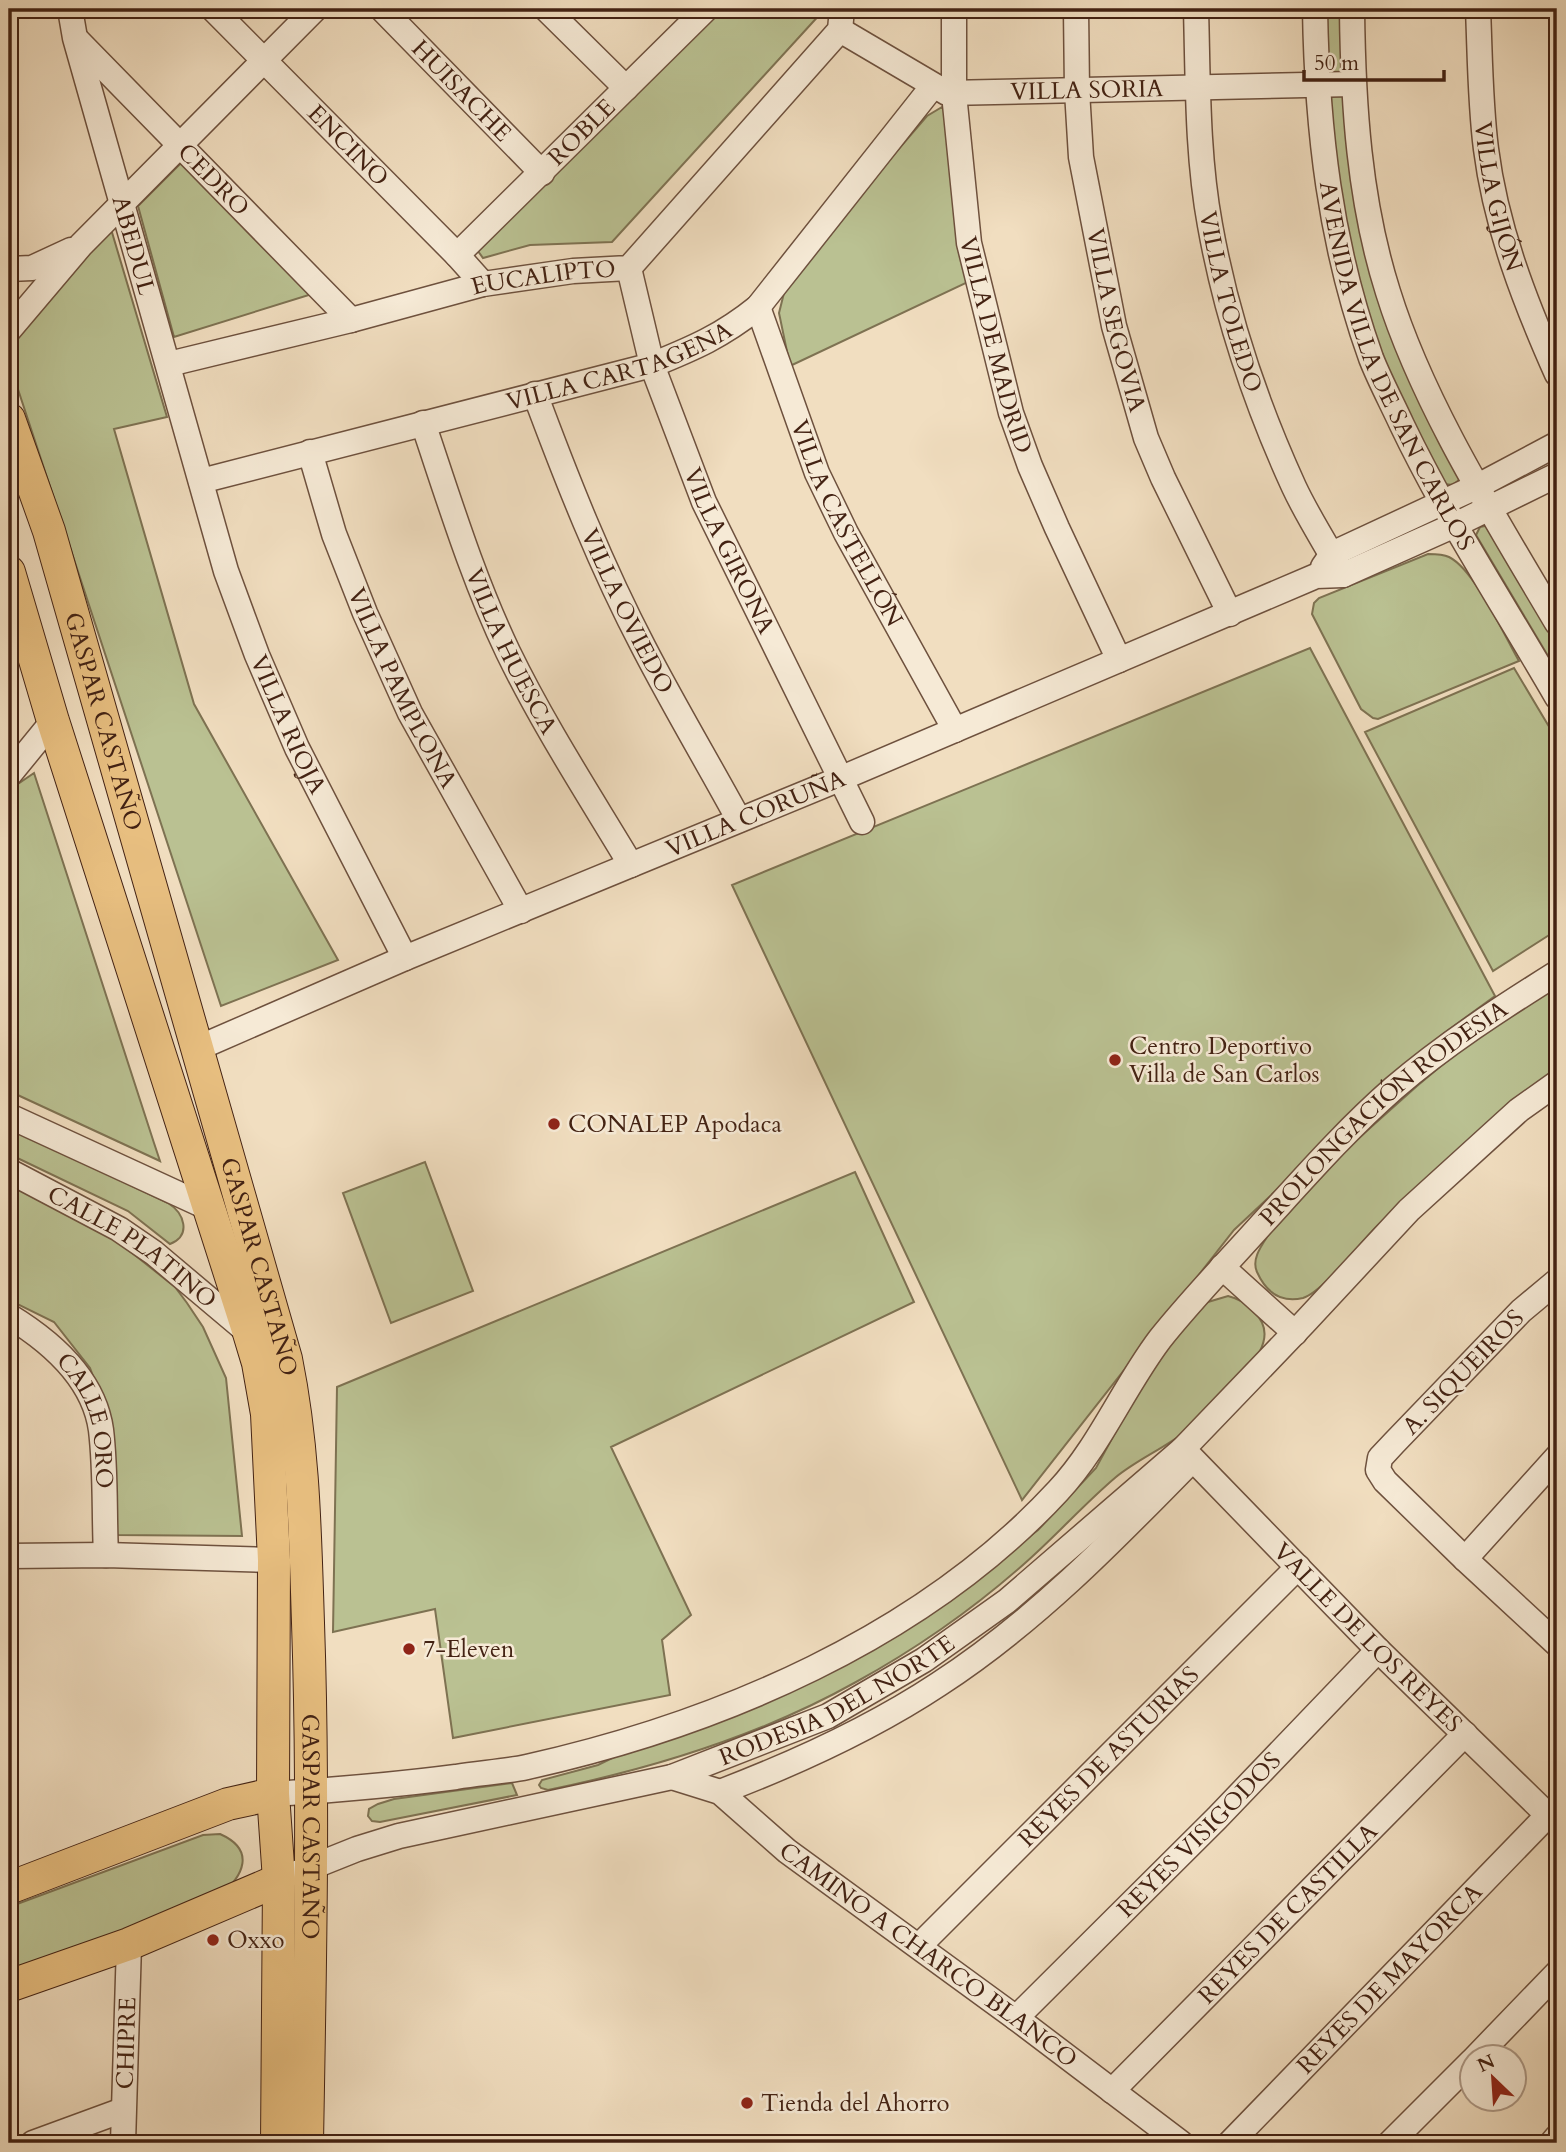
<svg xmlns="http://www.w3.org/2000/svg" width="1566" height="2152" font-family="Cardo,serif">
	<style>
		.green { fill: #bac192; stroke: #7e7252; stroke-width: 2 }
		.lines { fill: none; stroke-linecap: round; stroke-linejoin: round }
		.minor-casing { stroke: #6e513e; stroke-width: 27 }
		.major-casing { stroke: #432213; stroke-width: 34 }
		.minor { stroke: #f6ead6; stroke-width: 24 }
		.major { stroke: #e8bf80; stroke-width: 32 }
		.poi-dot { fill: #8f2418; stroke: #f6ead6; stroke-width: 2.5 }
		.labels { text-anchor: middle; stroke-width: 5; stroke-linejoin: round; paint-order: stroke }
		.street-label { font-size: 24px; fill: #432213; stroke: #f6ead6 }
		.poi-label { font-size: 24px; fill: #432213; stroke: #f6ead6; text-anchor: start }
	</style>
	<rect width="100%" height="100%" fill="#f1dec0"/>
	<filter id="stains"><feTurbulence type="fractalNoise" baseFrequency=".00286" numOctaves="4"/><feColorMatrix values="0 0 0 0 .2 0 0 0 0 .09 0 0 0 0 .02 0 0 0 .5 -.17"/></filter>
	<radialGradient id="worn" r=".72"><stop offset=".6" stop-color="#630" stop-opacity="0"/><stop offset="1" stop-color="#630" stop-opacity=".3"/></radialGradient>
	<path class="green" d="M718,9h104v3l-210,230 -82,3 -47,13 -8,-11z
		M1324,9h19l8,152 109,318 -7,6 -9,-1 -51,-100 -32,-80 -23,-95z
		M942,107l6,8 20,167 -178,84 -11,-53 7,-28 23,-32 118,-137z
		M184,160l128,134 -138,43 -36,-131z
		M111,229l56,188 -53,12 80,275 144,256 -117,46 -212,-644 7,-21 30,-52z
		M1490,525l67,113v33l-81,-136 4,-8z
		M1428,554c7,0 15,0 21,3 26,13 55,78 70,104l-141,58 -5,-1 -12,-9 -49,-95 2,-11 5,-5z
		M1310,648l185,348 -52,38 -209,196 -212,270 -290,-615z
		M1514,668l43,72v190l-64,41 -128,-239z
		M34,773l120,370 6,18 -151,-70v-296l6,-9z
		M1557,983v87c-19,12 -37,27 -55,42 -44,36 -85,75 -126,115 -17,17 -53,65 -73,71 -22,5 -37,-6 -46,-26 -6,-13 5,-27 12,-38l82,-89 66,-59 73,-61z
		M9,1127l159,76c16,10 24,32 2,41l-42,-33 -119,-57z
		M425,1162l48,129 -82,32 -48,-130z
		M855,1172l59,130 -303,145 80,168 -29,25 8,55 -217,43 -18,-129 -102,23 4,-245z
		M9,1182l88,43 78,62 12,16 16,24 23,51 16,158 -127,-1 -18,-148 -7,-19 -36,-46 -45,-22z
		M1228,1296c12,3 17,7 26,16 31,29 -14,64 -34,85 -11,11 -22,24 -34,34 -21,17 -48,28 -70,46 -32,27 -60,59 -92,87 -52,46 -108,85 -168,118 -96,54 -201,86 -308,108l-7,-2 -2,-3 3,-5 56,-15 368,-180 72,-55 58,-62 50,-92 52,-66 10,-8z
		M512,1783l5,12 -137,27 -8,-1 -4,-5 1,-7 9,-5 16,-5z
		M220,1834c36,16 24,42 -1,62l-210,76v-65l194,-72z"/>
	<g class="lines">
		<g class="minor-casing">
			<g id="minor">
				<path id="s1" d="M70,9l5,29 151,533 31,84 40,93 108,210"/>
				<path id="s2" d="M213,9l244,246 26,29"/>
				<path id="s3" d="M382,9l160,164"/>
				<path d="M546,9l80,79"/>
				<path id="s4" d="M954,9v85l15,149 42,170 19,53 27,62 62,132"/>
				<path id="s5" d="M1076,9l1,82 4,66 33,169 32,112 17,40 67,136"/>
				<path id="s6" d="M1196,9c2,71 1,146 14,216 16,90 46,179 84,262 14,30 33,59 49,88"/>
				<path id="s7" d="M1315,9c2,120 15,235 56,349 9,23 21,45 31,67 45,94 103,182 155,272"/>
				<path d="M1352,9c1,95 7,192 36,283 35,113 109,229 169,331"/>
				<path id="s8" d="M1478,9c2,46 2,93 8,140 10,79 39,153 71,225"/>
				<path id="s9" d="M840,30l107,63 406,-9"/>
				<path id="s10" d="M78,41l273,279"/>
				<path id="s11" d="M457,255l249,-246"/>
				<path id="s12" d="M629,268l23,97 52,137 158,320"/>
				<path d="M9,269l23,-1 39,-18"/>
				<path id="s13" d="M758,307l59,166 29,60 109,197"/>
				<path d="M9,330l72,-85 234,-236"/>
				<path id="s14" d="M169,364l182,-44 132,-36 90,-13 56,-3 211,-238 2,-21"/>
				<path id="s15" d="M535,394c32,86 66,172 109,254 30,58 64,115 95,172"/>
				<path id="s16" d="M423,423c26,77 50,156 85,229 36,74 81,143 123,213"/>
				<path id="s17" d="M310,452l24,82 31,79 45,100 111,198"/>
				<path id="s18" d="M201,481l451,-116c42,-17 70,-29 106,-58l174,-220"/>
				<path d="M1323,567l9,-13 146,-68 79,-42"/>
				<path d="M9,775l44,-54"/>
				<path id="s19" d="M196,1049l209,-91 437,-180 474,-202 27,-1 112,-50 102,-50"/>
				<path d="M9,1116l202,93"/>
				<path id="s20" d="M9,1171l110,58 35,24 95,80"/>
				<path d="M1222,1267l73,66"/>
				<path d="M1557,1281l-36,30 -127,132 -14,15 -2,12 7,11 80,78 92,85"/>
				<path id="s21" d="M9,1316c41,25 85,63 92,114 5,41 3,84 5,125"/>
				<path id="s22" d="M1183,1449l195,201 179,174"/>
				<path d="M9,1556l97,-1 168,5"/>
				<path d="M1465,1559l92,-102"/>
				<path id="s23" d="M672,1777l48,15 67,59 229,167 165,125"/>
				<path d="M720,1792c76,-29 151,-63 219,-108 94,-61 173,-142 251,-222"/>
				<path id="s24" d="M273,1794c61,-4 122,-9 183,-17 23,-4 48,-5 71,-10 192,-43 395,-129 531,-276 42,-45 65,-103 102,-152 31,-39 67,-76 101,-114 43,-47 85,-95 133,-137 50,-43 107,-80 163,-115"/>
				<path id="s25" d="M297,1873l60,-24 42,-13 273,-59 156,-61 96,-56 83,-59 176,-152 121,-126 105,-113 110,-100 38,-27"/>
				<path id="s26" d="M919,1946l379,-379"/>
				<path id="s27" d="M1016,2018l201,-200 161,-168"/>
				<path d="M1475,2058l82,-85"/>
				<path id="s28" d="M1112,2091l353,-357"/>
				<path d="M33,2143l90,-33"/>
				<path id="s29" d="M123,2143l6,-199"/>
				<path id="s30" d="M1230,2143l318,-328"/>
				<path d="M1390,2143l82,-82"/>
				<path d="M1552,2143l5,-6"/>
			</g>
		</g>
		<g class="major-casing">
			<g id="major">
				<path id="s31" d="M9,419l40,112 237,828c18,89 19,174 22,264 6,174 2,347 -1,520"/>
				<path d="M9,572l44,149 196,612 9,30 9,51 7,146 -1,234 6,86 -2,263"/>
				<path d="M9,1888l219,-84 45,-10"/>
				<path d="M9,1986l120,-42 150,-64"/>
			</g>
		</g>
		<use href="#minor" class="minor"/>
		<use href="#major" class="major"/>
	</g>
	<g class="poi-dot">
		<circle cx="1115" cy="1060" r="7"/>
		<circle cx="554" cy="1124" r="7"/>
		<circle cx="409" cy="1649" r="7"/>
		<circle cx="213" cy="1940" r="7"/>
		<circle cx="747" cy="2103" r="7"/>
	</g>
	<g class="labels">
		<g class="street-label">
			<text dy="8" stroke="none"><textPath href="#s3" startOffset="114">HUISACHE</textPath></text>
			<text dy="8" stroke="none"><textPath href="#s9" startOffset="264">VILLA SORIA</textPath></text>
			<text dy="8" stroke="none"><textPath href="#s11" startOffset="175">ROBLE</textPath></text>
			<text dy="8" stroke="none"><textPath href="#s2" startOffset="192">ENCINO</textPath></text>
			<text dy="8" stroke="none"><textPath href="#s10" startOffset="194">CEDRO</textPath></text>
			<text dy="8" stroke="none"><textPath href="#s8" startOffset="189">VILLA GIJÓN</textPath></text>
			<text dy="8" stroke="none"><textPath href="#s1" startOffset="245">ABEDUL</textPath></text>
			<text dy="8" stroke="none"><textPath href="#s14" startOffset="385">EUCALIPTO</textPath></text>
			<text dy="8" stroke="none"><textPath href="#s6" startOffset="296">VILLA TOLEDO</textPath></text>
			<text dy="8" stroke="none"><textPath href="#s5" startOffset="315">VILLA SEGOVIA</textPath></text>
			<text dy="8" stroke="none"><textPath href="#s4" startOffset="340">VILLA DE MADRID</textPath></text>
			<text dy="8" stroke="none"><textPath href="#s18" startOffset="434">VILLA CARTAGENA</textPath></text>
			<text dy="8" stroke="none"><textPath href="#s7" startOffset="371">AVENIDA VILLA DE SAN CARLOS</textPath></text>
			<text dy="8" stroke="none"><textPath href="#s13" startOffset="234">VILLA CASTELLÓN</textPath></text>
			<text dy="8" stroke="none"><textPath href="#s12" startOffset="301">VILLA GIRONA</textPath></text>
			<text dy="8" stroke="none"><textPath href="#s15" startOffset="236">VILLA OVIEDO</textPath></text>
			<text dy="8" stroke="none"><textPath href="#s16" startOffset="245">VILLA HUESCA</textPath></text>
			<text dy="8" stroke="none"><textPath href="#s17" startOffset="254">VILLA PAMPLONA</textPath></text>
			<text dy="8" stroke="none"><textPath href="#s31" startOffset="317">GASPAR CASTAÑO</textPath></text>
			<text dy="8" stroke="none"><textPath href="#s1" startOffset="749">VILLA RIOJA</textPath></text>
			<text dy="8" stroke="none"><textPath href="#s19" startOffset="607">VILLA CORUÑA</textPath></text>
			<text dy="8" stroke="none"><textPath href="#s24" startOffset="1365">PROLONGACIÓN RODESIA</textPath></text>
			<text dy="8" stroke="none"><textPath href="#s20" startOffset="145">CALLE PLATINO</textPath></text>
			<text dy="8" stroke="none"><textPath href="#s31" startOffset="884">GASPAR CASTAÑO</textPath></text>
			<text transform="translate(1463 1372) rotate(-46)" y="8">A. SIQUEIROS</text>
			<text dy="8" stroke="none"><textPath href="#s21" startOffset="138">CALLE ORO</textPath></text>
			<text dy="8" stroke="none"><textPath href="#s22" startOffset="264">VALLE DE LOS REYES</textPath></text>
			<text dy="8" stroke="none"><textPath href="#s25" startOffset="570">RODESIA DEL NORTE</textPath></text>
			<text dy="8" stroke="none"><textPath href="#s26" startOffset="268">REYES DE ASTURIAS</textPath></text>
			<text dy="8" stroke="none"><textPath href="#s31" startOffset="1449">GASPAR CASTAÑO</textPath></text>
			<text dy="8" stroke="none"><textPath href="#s27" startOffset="259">REYES VISIGODOS</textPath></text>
			<text dy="8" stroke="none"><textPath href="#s28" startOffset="250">REYES DE CASTILLA</textPath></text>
			<text dy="8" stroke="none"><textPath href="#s23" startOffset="315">CAMINO A CHARCO BLANCO</textPath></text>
			<text dy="8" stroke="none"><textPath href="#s30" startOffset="229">REYES DE MAYORCA</textPath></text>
			<text dy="8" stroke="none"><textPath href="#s29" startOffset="100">CHIPRE</textPath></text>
		</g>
		<g class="poi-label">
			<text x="1129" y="1054">Centro Deportivo<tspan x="1129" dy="28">Villa de San Carlos</tspan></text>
			<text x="568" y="1132">CONALEP Apodaca</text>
			<text x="423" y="1657">7-Eleven</text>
			<text x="227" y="1948">Oxxo</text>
			<text x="761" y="2111">Tienda del Ahorro</text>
		</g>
	</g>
	<rect width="1566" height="2152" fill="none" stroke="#f1dec0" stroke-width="35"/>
	<rect x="10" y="10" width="1545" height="2131" fill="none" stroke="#432213" stroke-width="3.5"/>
	<rect x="18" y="18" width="1531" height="2117" fill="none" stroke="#432213" stroke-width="2"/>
	<g transform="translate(1493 2078) rotate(335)"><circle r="33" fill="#f6ead6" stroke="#ae9a88" stroke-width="2"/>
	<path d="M0-5L12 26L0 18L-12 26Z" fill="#8f2418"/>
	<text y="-10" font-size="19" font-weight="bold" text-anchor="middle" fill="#432213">N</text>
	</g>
	<path d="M1304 70v10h140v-10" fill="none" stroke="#432213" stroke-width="3.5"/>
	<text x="1314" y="70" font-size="21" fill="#432213" stroke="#f6ead6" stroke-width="5" paint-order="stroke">50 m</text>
	<rect width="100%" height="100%" filter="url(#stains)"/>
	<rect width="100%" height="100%" fill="url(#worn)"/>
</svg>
